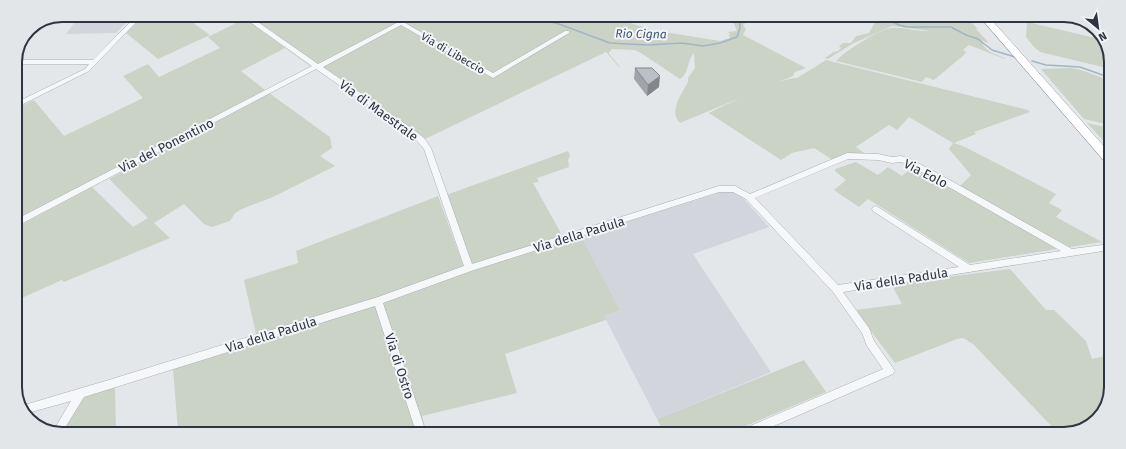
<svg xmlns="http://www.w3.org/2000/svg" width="1126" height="449" font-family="'Fira Sans',sans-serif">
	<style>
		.built { fill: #d2d6dc }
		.green { fill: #cad3c6 }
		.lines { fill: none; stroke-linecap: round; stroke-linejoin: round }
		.stream { stroke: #a2b5c7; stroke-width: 1.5 }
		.minor-casing { stroke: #a9aeb4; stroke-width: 1 }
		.highway-casing { stroke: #8c95a0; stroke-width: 1 }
		.minor { fill: #f6f7f9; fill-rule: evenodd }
		.highway { fill: #fff; fill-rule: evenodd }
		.wall { fill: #a1a5ab }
		.shaded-wall { fill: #83868b }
		.building { fill: #bbc0c7; stroke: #83868b }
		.labels { text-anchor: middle; stroke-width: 4; stroke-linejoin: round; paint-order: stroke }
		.far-street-label { font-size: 11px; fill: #2d3541; stroke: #f3f5f8 }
		.far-water-label { font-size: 12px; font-style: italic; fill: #3b5572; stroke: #f3f5f8 }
		.street-label { font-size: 13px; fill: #2d3541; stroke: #f3f5f8 }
		.rim { fill: none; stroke: #2d3541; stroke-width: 2 }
	</style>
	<rect width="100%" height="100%" fill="#e4e7ea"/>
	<path class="built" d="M80,15h54l-18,18 -50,1z
		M725,191l9,1 8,5 27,30 -76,27 78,118 -114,47 -53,-103 16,-6 -39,-74z"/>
	<path class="green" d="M144,15h38l28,20 -52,24 -32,-26z
		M252,15l356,1 44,14 68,11 10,-3 -1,-3 1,-1 -2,-2 9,-1 -5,-12h-4v-2h14l3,7 -2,1 3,4 -3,6 63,33 -11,4 -2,4 -113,47c-12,-12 2,-29 8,-41v-4l7,-10 -1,-15c-7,7 -5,21 -14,26l-39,-26 -6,-3 -23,-1 -3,3v2l11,13h-1l-13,-15 -181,87 -110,-76 -5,3 -25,-18 -44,23 24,19 -250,130v-111l19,-9 30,36 79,-38 -20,-22 25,-12 11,13 61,-29 -12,-11z
		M879,17h68v2l2,1h2l-2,-3h6l11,5 3,-2 9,9h-2l12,13 -1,1 -5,-3c1,11 13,14 23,18v1l-36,-14 -6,5 3,2 -2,3 -30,25 -8,-3 -4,5 -86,-21c8,-9 45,-33 56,-33 12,-1 24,4 38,3l-38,-5 -40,18 -24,15 -3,-1 8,-6 5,-1 3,-3 -2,-2 4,-3h8l5,-7 13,-3 6,-11 8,-1z
		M1027,22l77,18 7,19v10l-71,-17 -6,-5 -8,-10z
		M826,60l202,50 2,2 -56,20 2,2 -22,9 11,4 91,47 -7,9 13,7 -6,7 46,25 -133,21 -101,-64 -9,8 -25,-17 12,-10 -11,-9v-2l21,-7 22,13 10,-8 14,9 14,-12 43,23 12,-12 -22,-26 4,-6 -44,-26 -12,13 -8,-5 -33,22 14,10 -22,1 -12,4 -22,-14 -22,5 -11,7 -72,-47c13,-7 76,-37 88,-35z
		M1072,68l9,2 30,11 -4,20 4,2 -1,22 -26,-6 -43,-50z
		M269,93l61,44 2,11 -12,8 15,10 -62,31 -31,12 -7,4 -5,8 -18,6 -8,-3 -20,-20 -30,19 16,15 -106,44 -2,-2 -47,21v-73l77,-41 41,40 15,-9 -39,-39z
		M1087,123l23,5v20z
		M568,151l2,5 -2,4 1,7 -32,11 2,4 -6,1 29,52 -88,29 -4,-2 -24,-67z
		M438,196l28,77 115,-37 39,74 -16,6 2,4 -101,34 12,39 -95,23 4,16h-248l-5,-63 85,-26 -14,-63 54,-17 -2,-12z
		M1010,269l36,41h8l32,31 6,18 17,-4 -1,47 -16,22 -28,10h-5l-86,-90 -10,-6 -6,1 -62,24 -40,-53 47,-6 -11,-20z
		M804,360l22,32 -97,41h-65l-7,-14z
		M115,387l1,45 -54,-1 21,-35z"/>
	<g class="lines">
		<path class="stream" d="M528,16l31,8 51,19 38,2 34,-2 21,3 17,-3 17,-6 3,-9 -1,-11
			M883,17l16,8 8,2h44l15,8 12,4 14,11 23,7
			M1032,61l14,4 34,2 31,11"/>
		<g class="minor-casing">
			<path id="minor" d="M137,15h6l-54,56 -74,37v-5l70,-34 4,-5h-74v-4h78z
				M240,15h8l70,49 92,-48h7l-12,7 88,50 72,-42h4v2l-76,45 -92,-53 -78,42 91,63 10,8 7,10 41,116 247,-78h16l15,8 97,-41 31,1 14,3 9,-1 9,3 29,15 133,75 38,-5 -1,6 -266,42 26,36 5,13 19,27 2,3 -2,3 -135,59h-16l1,-4 140,-60 -16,-23 -5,-13 -29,-41 -87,-93 -13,-7h-14l-248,79 -88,32 43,129h-10l-41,-126 -291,91 -21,34h-10l18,-30 -47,13 -3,-8 91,-27 266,-82 86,-31 -40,-117 -6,-7 -8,-8 -94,-65 -301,158v-7l297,-154zM848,159l30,1 14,3 9,-1 3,1 29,15 128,73 -91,14 -94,-59 -3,1 -1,2 1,2 86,56 -121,18 -83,-87z
				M1074,18h5l2,1 -4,1z"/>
		</g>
		<g class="highway-casing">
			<path id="highway" d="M980,17h9l121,136v11l-4,-1z"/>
		</g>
		<use href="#minor" class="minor"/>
		<use href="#highway" class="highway"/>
	</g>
	<path class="wall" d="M635,68l24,19 -12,9 -13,-17z"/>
	<path class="shaded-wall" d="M660,76l-1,11 -12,9 1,-11z"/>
	<path class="building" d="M635,68h17l8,8 -12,9z"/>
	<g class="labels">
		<g class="far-street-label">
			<text transform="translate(453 53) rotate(30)" y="4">Via di Libeccio</text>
		</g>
		<g class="far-water-label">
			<text transform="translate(641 34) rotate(1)" y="4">Rio Cigna</text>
		</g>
		<g class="street-label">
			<text transform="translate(379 110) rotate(36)" y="5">Via di Maestrale</text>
			<text transform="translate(166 145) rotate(-27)" y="5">Via del Ponentino</text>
			<text transform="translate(926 173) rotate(27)" y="5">Via Eolo</text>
			<text transform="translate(579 234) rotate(-17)" y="5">Via della Padula</text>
			<text transform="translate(901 279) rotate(-9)" y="5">Via della Padula</text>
			<text transform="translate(271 334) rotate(-17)" y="5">Via della Padula</text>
			<text transform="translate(400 366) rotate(72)" y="5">Via di Ostro</text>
		</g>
	</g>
	<path d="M0 0H1126V449H0ZM62 22H1064A40 40 0 0 1 1104 62V387A40 40 0 0 1 1064 427H62A40 40 0 0 1 22 387V62A40 40 0 0 1 62 22Z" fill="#e3e6e9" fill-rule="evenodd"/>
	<path class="rim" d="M62 22H1064A40 40 0 0 1 1104 62V387A40 40 0 0 1 1064 427H62A40 40 0 0 1 22 387V62A40 40 0 0 1 62 22Z"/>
	<g transform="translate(1098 28) rotate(151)" stroke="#f3f5f8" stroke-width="3" paint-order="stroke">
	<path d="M0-3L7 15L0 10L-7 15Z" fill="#2d3541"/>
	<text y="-6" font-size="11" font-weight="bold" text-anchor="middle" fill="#2d3541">N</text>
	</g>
</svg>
